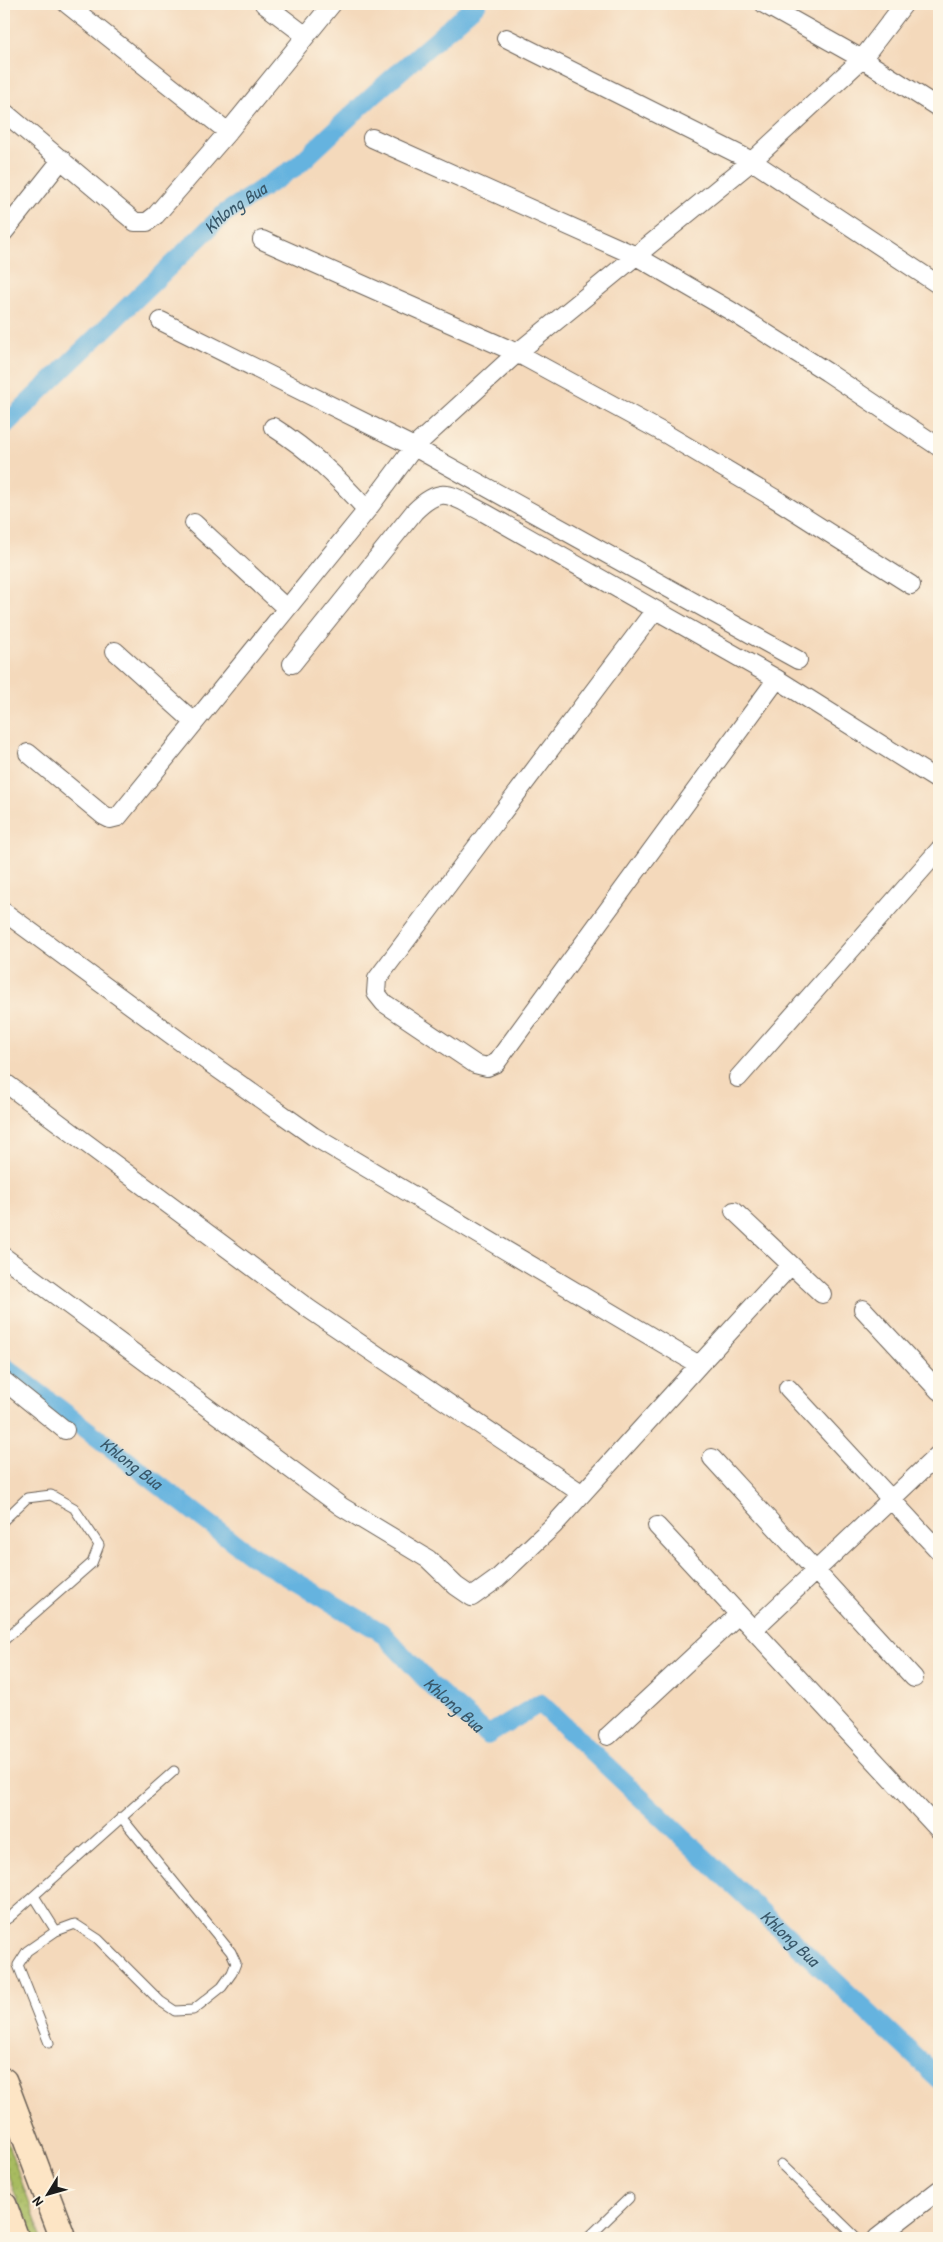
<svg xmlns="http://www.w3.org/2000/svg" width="943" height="2242" font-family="'Patrick Hand',sans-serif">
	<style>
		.grass { fill: url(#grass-dots); stroke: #626c3e }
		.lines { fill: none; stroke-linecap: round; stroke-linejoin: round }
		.canal { stroke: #65b3df; stroke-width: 19 }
		.lane-casing { stroke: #685e54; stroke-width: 11 }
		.street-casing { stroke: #685e54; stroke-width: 20 }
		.secondary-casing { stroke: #685e54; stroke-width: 28 }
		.lane { stroke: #fff; stroke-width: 9 }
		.street { stroke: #fff; stroke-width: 18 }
		.secondary { stroke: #fde5c5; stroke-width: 25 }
		.labels { text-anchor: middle; stroke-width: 4; stroke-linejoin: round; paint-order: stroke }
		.water-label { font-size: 18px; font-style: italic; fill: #39586a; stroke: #fcf5e5 }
	</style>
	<defs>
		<pattern id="grass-dots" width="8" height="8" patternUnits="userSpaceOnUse" patternTransform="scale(1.25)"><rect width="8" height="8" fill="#a8bc60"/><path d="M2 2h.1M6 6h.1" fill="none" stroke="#90a153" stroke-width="1.8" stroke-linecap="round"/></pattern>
	</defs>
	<rect width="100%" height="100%" fill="#fcf5e5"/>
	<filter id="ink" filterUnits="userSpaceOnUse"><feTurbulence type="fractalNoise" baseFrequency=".02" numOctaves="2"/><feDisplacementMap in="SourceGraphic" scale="10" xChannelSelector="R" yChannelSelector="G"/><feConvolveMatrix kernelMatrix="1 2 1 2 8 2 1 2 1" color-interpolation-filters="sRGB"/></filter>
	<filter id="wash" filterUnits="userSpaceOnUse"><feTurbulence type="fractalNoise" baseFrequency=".0096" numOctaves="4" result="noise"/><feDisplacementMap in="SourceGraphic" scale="20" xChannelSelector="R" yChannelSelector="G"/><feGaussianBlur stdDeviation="1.12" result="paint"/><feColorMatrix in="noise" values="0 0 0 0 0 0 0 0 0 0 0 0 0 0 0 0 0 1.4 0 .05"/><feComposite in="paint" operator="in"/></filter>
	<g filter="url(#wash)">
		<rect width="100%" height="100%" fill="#f4d9bb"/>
		<path class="grass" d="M4,2133l38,105h-11l-27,-75z"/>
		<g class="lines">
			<g class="canal">
				<path id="s1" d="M4,426l221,-213 72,-47 77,-72 103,-90"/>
				<path id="s2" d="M4,1366l245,188 132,78 51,54 56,49 52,-32 399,376"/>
			</g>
		</g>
	</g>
	<g filter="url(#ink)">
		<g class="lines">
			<g class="lane-casing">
				<path id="lane" d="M4,1520l23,-22 24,-3 23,13 25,37 -7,18 -88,77
					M34,1896l22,35 19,-7 23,15 62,62 15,10 18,-1 29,-23 10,-14 4,-10 -5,-11 -110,-135
					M4,1921l6,-4 164,-146
					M49,2043l-31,-78 9,-14 29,-20
					M781,2164l76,74
					M588,2238l41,-40"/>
			</g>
			<g class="street-casing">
				<path id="street" d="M67,4l161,128
					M264,4l42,32
					M764,4l98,55 77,49
					M506,38l246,123 187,124
					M4,112l131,110h12l9,-7 72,-83 104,-128
					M372,138l264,118 95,55 96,61 112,75
					M4,232l58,-73
					M262,240l255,113 149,81 108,64 137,87
					M161,321l253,126 384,213
					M273,427c38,24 64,50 94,83
					M194,523l92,85
					M655,610l-278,369 -1,14 8,10 91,61 12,3 9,-4 281,-384
					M115,651l79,71
					M292,664l122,-152c30,-30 38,-15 71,1l292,166 162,102
					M28,753l76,63 6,3 8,-2 249,-307 47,-63 103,-94 235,-192 110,-102 42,-55
					M4,912l207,152 102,72 386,229 -146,161 -56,53 -25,18 -16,-11 -28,-27 -86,-52 -338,-250
					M738,1078l201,-228
					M4,1082l305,227 272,184
					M734,1211l88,83
					M863,1309l76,82
					M699,1365l92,-100
					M4,1381l61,49
					M788,1388l151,163
					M712,1458l202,220
					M657,1526l282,304
					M753,1630l186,-176
					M608,1736l130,-121
					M877,2238l62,-48"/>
			</g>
			<g class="secondary-casing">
				<path id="secondary" d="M4,2081l59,157
					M4,2205l12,33"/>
			</g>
			<use href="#lane" class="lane"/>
			<use href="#street" class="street"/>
			<use href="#secondary" class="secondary"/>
		</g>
	</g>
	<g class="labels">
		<g class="water-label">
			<text dy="6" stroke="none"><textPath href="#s1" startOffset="318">Khlong Bua</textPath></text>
			<text dy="6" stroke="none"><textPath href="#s2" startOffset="160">Khlong Bua</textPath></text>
			<text dy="6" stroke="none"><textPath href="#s2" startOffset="565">Khlong Bua</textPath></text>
			<text dy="6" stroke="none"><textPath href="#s2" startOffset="1015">Khlong Bua</textPath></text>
		</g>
	</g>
	<rect width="943" height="2242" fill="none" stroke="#fcf5e5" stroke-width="20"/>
	<g transform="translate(48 2194) rotate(233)" stroke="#fcf5e5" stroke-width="4" paint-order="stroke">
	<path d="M0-4L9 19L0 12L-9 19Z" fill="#1c1c1c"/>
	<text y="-8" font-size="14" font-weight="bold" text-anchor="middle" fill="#1c1c1c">N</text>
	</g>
</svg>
